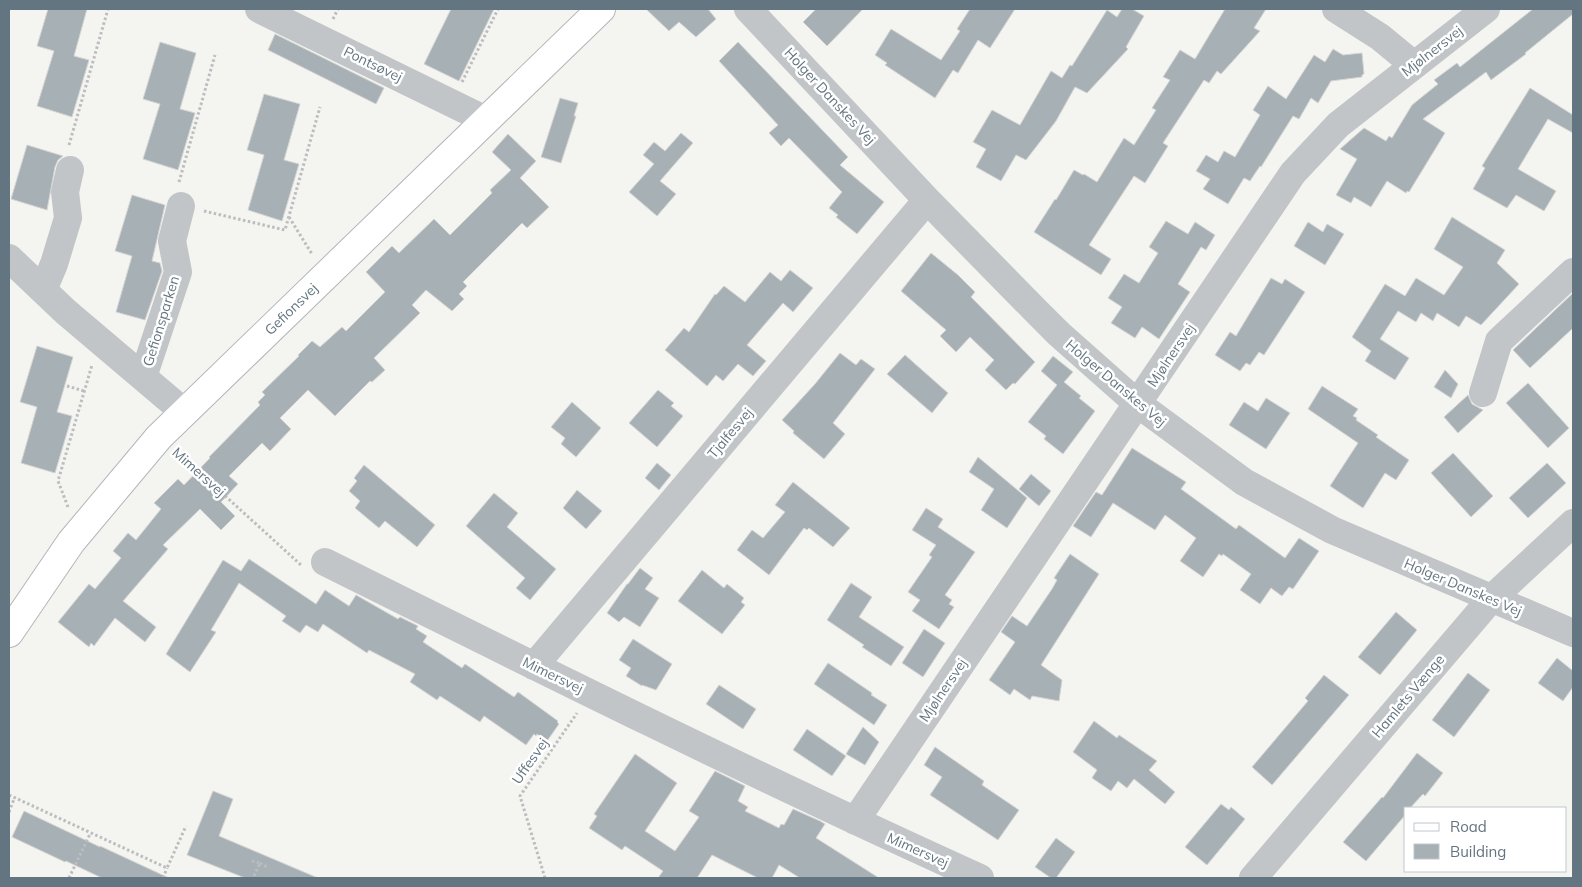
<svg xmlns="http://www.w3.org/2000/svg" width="1582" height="887" font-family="Mulish,sans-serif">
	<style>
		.building { fill: #a7b0b5; stroke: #d5d5d3 }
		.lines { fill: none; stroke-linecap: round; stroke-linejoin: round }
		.major-casing { stroke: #b2b7ba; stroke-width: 30 }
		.path { stroke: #bbbdbf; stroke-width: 3; stroke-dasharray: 2.5 2.5; stroke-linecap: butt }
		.minor { stroke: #c1c5c8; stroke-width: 28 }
		.major { stroke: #fff; stroke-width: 28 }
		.labels { text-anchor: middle; stroke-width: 5; stroke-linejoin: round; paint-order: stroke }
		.street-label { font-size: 14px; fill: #637581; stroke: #fff }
	</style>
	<rect width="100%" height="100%" fill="#f4f4f0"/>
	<path class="building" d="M48,9h39l-13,47 15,4 -17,57 -35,-11 17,-55 -17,-5z
		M451,9h43l-35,72 -35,-17z
		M646,9h62l8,10 -20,18 -17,-15 -10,9z
		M816,9h47l-36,37 -24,-24z
		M970,9h45l-25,39 -12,-8 -20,33 -5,-3 -18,28 -50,-33 2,-2 -12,-8 16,-26 50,31 19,-29 -3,-2z
		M1122,9h10l12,7 -18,31 2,2 -41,44 -12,-6 -19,34 -30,39 -10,-5 -15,26 -25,-14 10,-18 -13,-7 19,-32 28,15 31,-54 11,7 8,-13 2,1 35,-56 10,7z
		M1225,9h41l-12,19 6,3 -39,43 -4,-3 -8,12 -5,-3 -41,63 5,3 -23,37 -11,-7 -45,69 22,14 -10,16 -67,-43 21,-33 1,1 18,-30 9,5 1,-1 13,8 27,-44 10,7 22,-35 -4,-2 18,-28 -7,-3 17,-27 15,9z
		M1533,9h40v5l-48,39 1,1 -35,26 -5,-8 -63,47 22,14 -36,59 -2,-1 -1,2 -19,-12 -16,26 -17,-10 -3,6 -15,-8 21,-36 -17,-10 24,-21 22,13 3,-5 3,2 20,-33 26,-21 -4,-4 23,-17 3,4z
		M275,34l109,54 -8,16 -108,-54z
		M160,42l36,11 -16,56 15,4 -17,57 -35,-11 17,-55 -17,-5z
		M738,42l110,115 -8,8 44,37 -27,32 -21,-17 2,-2 -9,-7 13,-16 -53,-54 -8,8 -12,-13 9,-8 -59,-64z
		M1333,49l10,6 19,-2 2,21 -2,1v2l-31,4 -13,22 -7,-5 -12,21 -6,-3 -32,51 -1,-1 -10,15 -6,-3 -16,26 -25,-15 7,-10 -14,-8 10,-16 12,7 6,-11 11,6 25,-42 -7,-5 15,-24 18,13 28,-44 11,7z
		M1530,88l43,27v18l-25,-14 -30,50 38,22 -12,20 -28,-16 -9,13 -34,-19 12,-21 -3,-2z
		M264,94l36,10 -16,56 15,4 -17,57 -34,-11 16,-55 -17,-5z
		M560,98l18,5 -4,13h2l-15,47 -20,-6z
		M681,133l12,10 -33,38 16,13 -19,22 -28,-24 25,-28 -11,-9 11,-13 11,9z
		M508,134l28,27 -16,17 29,29 -22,21 -5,-5 -59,59 4,4 -8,8 5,5 -12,12 -26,-21 -14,15 8,8 -46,45 11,12 -13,12 -2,-1 -35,35 -27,-26 -28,28 11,11 -21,22 -8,-8 -33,33 9,8 -17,18 14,14 -14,14 -21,-21 -37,36 5,4 -45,52 33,26 -11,15 -30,-24 -21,28 -3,-3 -2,4 -31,-25 31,-38 6,5 26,-31 -8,-7 15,-18 8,7 25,-31 -7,-6 24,-24 6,6 26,-27 -1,-1 51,-52 -2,-3 7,-7 -3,-3 37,-36 -1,-1 14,-14 8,6 22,-20 4,4 39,-39 -19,-20 26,-26 7,7 35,-34 16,16 42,-42 -2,-3 21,-20 -19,-18z
		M27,145l36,11 -5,4 -3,7 -8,43 -36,-11z
		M132,195l33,10 -13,56 8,2 2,8 -17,49 -29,-8 16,-56 -17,-5z
		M1452,217l53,33 -8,13 22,21 -38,41 -15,-9 -7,11 -22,-14 -4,8 -12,-8 -5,9 -18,-11 -18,28 29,19 -14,22 -30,-19 6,-10 -19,-14 33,-53 20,12 11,-18 28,17 19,-28 -29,-18z
		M1166,221l22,13 7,-12 20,13 -9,15 -5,-3 -23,37 12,8 -31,47 -17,-12 -7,11 -24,-15 11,-16 -14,-9 16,-24 15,9 19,-30 -9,-6z
		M1308,222l15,10 4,-8 17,10 -19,31 -31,-19z
		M931,253l27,22 17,17 -4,5 64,65 -20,22 -2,-1 -7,7 -21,-20 9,-10 -24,-23 -14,15 -16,-16 6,-6 -45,-39z
		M790,270l23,18 -20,24 -10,-9 -36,42 19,16 -13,15 -15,-12 -15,17 -7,-6 -9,11 -42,-36 19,-22 5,4 26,-38 1,1 8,-9 21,16 25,-30 11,9z
		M1271,278l11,6 3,-5 20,13 -41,63 -5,-3 -9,13 -4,-2 -6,8 -25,-16 15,-23 6,4z
		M1573,293v35l-43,40 -17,-18z
		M37,346l36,11 -16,55 15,4 -17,57 -34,-10 16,-56 -17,-5z
		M840,353l16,12 5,-6 14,10 -42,54 12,11 -21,25 -31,-26 1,-2 -12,-11 33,-36z
		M905,355l43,38 -16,20 -45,-39z
		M1053,356l20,16 -9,10 17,14 -2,2 16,13 -32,43 -19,-15 2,-3 -18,-14 29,-37 -16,-14z
		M1445,370l13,14 -7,14 -17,-11z
		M1528,383l41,45 -21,20 -42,-45z
		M1322,386l36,23 -5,7 4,2 -1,2 22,15 -2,2 33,23 -13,20 -11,-7 -22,35 -33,-22 28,-43 -50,-34z
		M658,390l16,13 -3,3 12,10 -26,31 -28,-24z
		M1468,395l4,9 11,6 -25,23 -14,-16z
		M1266,398l24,15 -24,36 -37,-24 15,-23 14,9z
		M572,402l29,26 -25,29 -15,-13 4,-6 -14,-11z
		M1132,448l54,34 -5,7 55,40 3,-4 46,33 14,-20 20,13 -26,38 -4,-2 -7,9 -11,-8 -11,16 -20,-14 11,-16 -28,-20 -1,2 -3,-2 -16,23 -23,-16 16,-23 -31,-23 -10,15 -42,-27 -22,34 -18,-11 23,-34 6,3z
		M1453,453l40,43 -22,21 -40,-44z
		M978,457l49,41 -20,30 -26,-18 13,-21 -25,-17z
		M657,463l14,12 -12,15 -14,-12z
		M1547,463l19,20 -38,35 -19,-20z
		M364,465l71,60 -18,22 -32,-26 -6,7 -24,-20 5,-7 -11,-10 8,-10 -3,-3z
		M1031,474l20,17 -12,15 -20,-17z
		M793,482l57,46 -17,19 -24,-19 -2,2 -3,-2 -35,47 -32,-25 15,-20 11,8 22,-26 -10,-7z
		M577,490l25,21 -16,18 -23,-21z
		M494,493l24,20 -11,14 49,42 -26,31 -14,-12 9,-10 -59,-52z
		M926,508l17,11 -5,8 37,25 -30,43 7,5 -3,4 5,3 -15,22 -27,-18 8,-11 -12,-8 24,-35 -3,-2 7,-10 -24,-15z
		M1070,554l29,20 -58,91 21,15 -3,21 -27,-5 -2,4 -16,-11 -4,6 -21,-15 26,-38 -14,-10 11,-16 15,10 25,-37 5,-9 -3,-2z
		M249,559l67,45 9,-14 24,16 7,-11 42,24 2,-2 18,9 -2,3 11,7 -4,6 39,26 3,-4 49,33 4,-5 40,29 -1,1 2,2 -12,17 -10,-7 -1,2 -2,-2 -8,11 -42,-29 -4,6 -40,-26 -3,4 -27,-18 5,-8 -46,-24 -2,3 -44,-29 -5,8 -12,-7 -6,8 -18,-12 4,-5 -47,-33 -28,47 5,2 -26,40 -24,-18 57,-94 18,11z
		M640,568l13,10 -8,11 14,9 -19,29 -16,-10 -5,5 -12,-9 20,-29h1z
		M702,570l22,18 3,-4 17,14 -3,4 4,3 -23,29 -44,-33z
		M851,583l21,14 -13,20 45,30 -13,19 -29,-19 2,-2 -37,-25z
		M1396,612l21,18 -37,45 -22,-18z
		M924,629l21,14 -22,34 -21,-14z
		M633,639l39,25 -16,26 -14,-5v1l-16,-10 5,-8 -12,-8z
		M1557,658l16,13v16l-10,14 -25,-18z
		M828,663l44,30 -1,2 16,10 -13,20 -60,-41z
		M1468,673l22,17 -36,47 -22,-17z
		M1324,675l25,20 -77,90 -20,-18 56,-66 -3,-3z
		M719,685l37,24 -13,20 -37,-25z
		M1094,721l23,17 2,-3 38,26 -8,9 26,22 -10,12 -31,-25 -7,9 -9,-7 -7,10 -19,-13 5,-8 -24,-18z
		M863,727l16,15 -14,23 -19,-11z
		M807,729l39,27 -14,20 -39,-26z
		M935,747l49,34 -2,4 37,25 -21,30 -68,-45 12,-18 -18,-12z
		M1417,753l26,20 -18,23 -2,-2 -13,14h-4v6l-40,47 -23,-19 39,-45 1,1z
		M635,754l42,29 -32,48 30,20 24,-34 -10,-6 26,-40 30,15 -7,15 10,6 -3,4 34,17 2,-4 3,1 9,-16 27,12 5,3 -9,14 63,40h-79l-21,-13 -7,13h-14l-46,-23 -15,23h-39l5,-7 -38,-25 -3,4 -33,-22 8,-12 -3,-2z
		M213,791l20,8 -14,37 99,42h-73l-58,-23z
		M1221,804l8,6 2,-3 14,12 -38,46 -22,-18z
		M24,811l76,36v-1l69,32h-67l-36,-17 -1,1 -53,-25z
		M1056,838l19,14 -19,26h-5l-16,-11z"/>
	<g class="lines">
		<g class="major-casing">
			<g id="major">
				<path id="s1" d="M9,633l62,-91 88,-105 442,-428"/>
			</g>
		</g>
		<path class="path" d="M333,19l5,-10
			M462,82l36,-73
			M69,145l39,-136
			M179,182l36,-127
			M204,211l81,19 35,-123
			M289,217l23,37
			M67,386l17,5
			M177,452l124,113
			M68,507l-10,-26 34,-116
			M9,795l158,73 19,-42
			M9,812l5,-13
			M252,861l8,2 -7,15
			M260,863l9,5
			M69,878l21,-44
			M163,878l4,-10
			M545,878l-25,-82 57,-83"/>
		<path class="minor" d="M259,9l227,111
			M748,9l179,191 109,111 23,23 79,70 106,78 88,48 241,103
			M1336,9l44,28 34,28
			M9,258l57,54 118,100
			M43,290l11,-26 14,-46 -3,-26 5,-22
			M143,377l35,-105 -6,-31 9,-35
			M1483,393l16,-52 74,-69
			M325,562c217,108 434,216 655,316
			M534,666l393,-466
			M855,821l438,-648 45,-48 148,-116
			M1253,878l238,-279 82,-76"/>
		<use href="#major" class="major"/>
	</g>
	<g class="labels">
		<g class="street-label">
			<text transform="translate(1432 51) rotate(-38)" y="5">Mjølnersvej</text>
			<text transform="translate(373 64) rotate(26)" y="5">Pontsøvej</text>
			<text transform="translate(830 96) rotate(47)" y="5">Holger Danskes Vej</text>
			<text dy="5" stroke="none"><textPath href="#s1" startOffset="431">Gefionsvej</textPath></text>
			<text transform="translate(161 321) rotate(-73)" y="5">Gefionsparken</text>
			<text transform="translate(1171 355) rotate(-56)" y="5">Mjølnersvej</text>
			<text transform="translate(1116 383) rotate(40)" y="5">Holger Danskes Vej</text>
			<text transform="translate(730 433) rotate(-50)" y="5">Tjalfesvej</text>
			<text transform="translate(199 472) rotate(42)" y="5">Mimersvej</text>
			<text transform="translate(1463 587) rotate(23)" y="5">Holger Danskes Vej</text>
			<text transform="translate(553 675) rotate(26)" y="5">Mimersvej</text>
			<text transform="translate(943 690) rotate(-56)" y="5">Mjølnersvej</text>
			<text transform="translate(1408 696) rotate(-50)" y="5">Hamlets Vænge</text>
			<text transform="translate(530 761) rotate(-55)" y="5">Uffesvej</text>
			<text transform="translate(918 850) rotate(24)" y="5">Mimersvej</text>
		</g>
	</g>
	<rect width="1582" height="887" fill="none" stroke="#637581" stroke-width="20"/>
	<rect x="1404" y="807" width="162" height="65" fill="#ffffff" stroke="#c1c8cd"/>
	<rect x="1414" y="823" width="25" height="8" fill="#ffffff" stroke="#c1c8cd"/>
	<text x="1450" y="832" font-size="15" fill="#637581">Road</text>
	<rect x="1414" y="844" width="25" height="15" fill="#a7b0b5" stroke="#c1c8cd"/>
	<text x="1450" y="857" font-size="15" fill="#637581">Building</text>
</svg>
